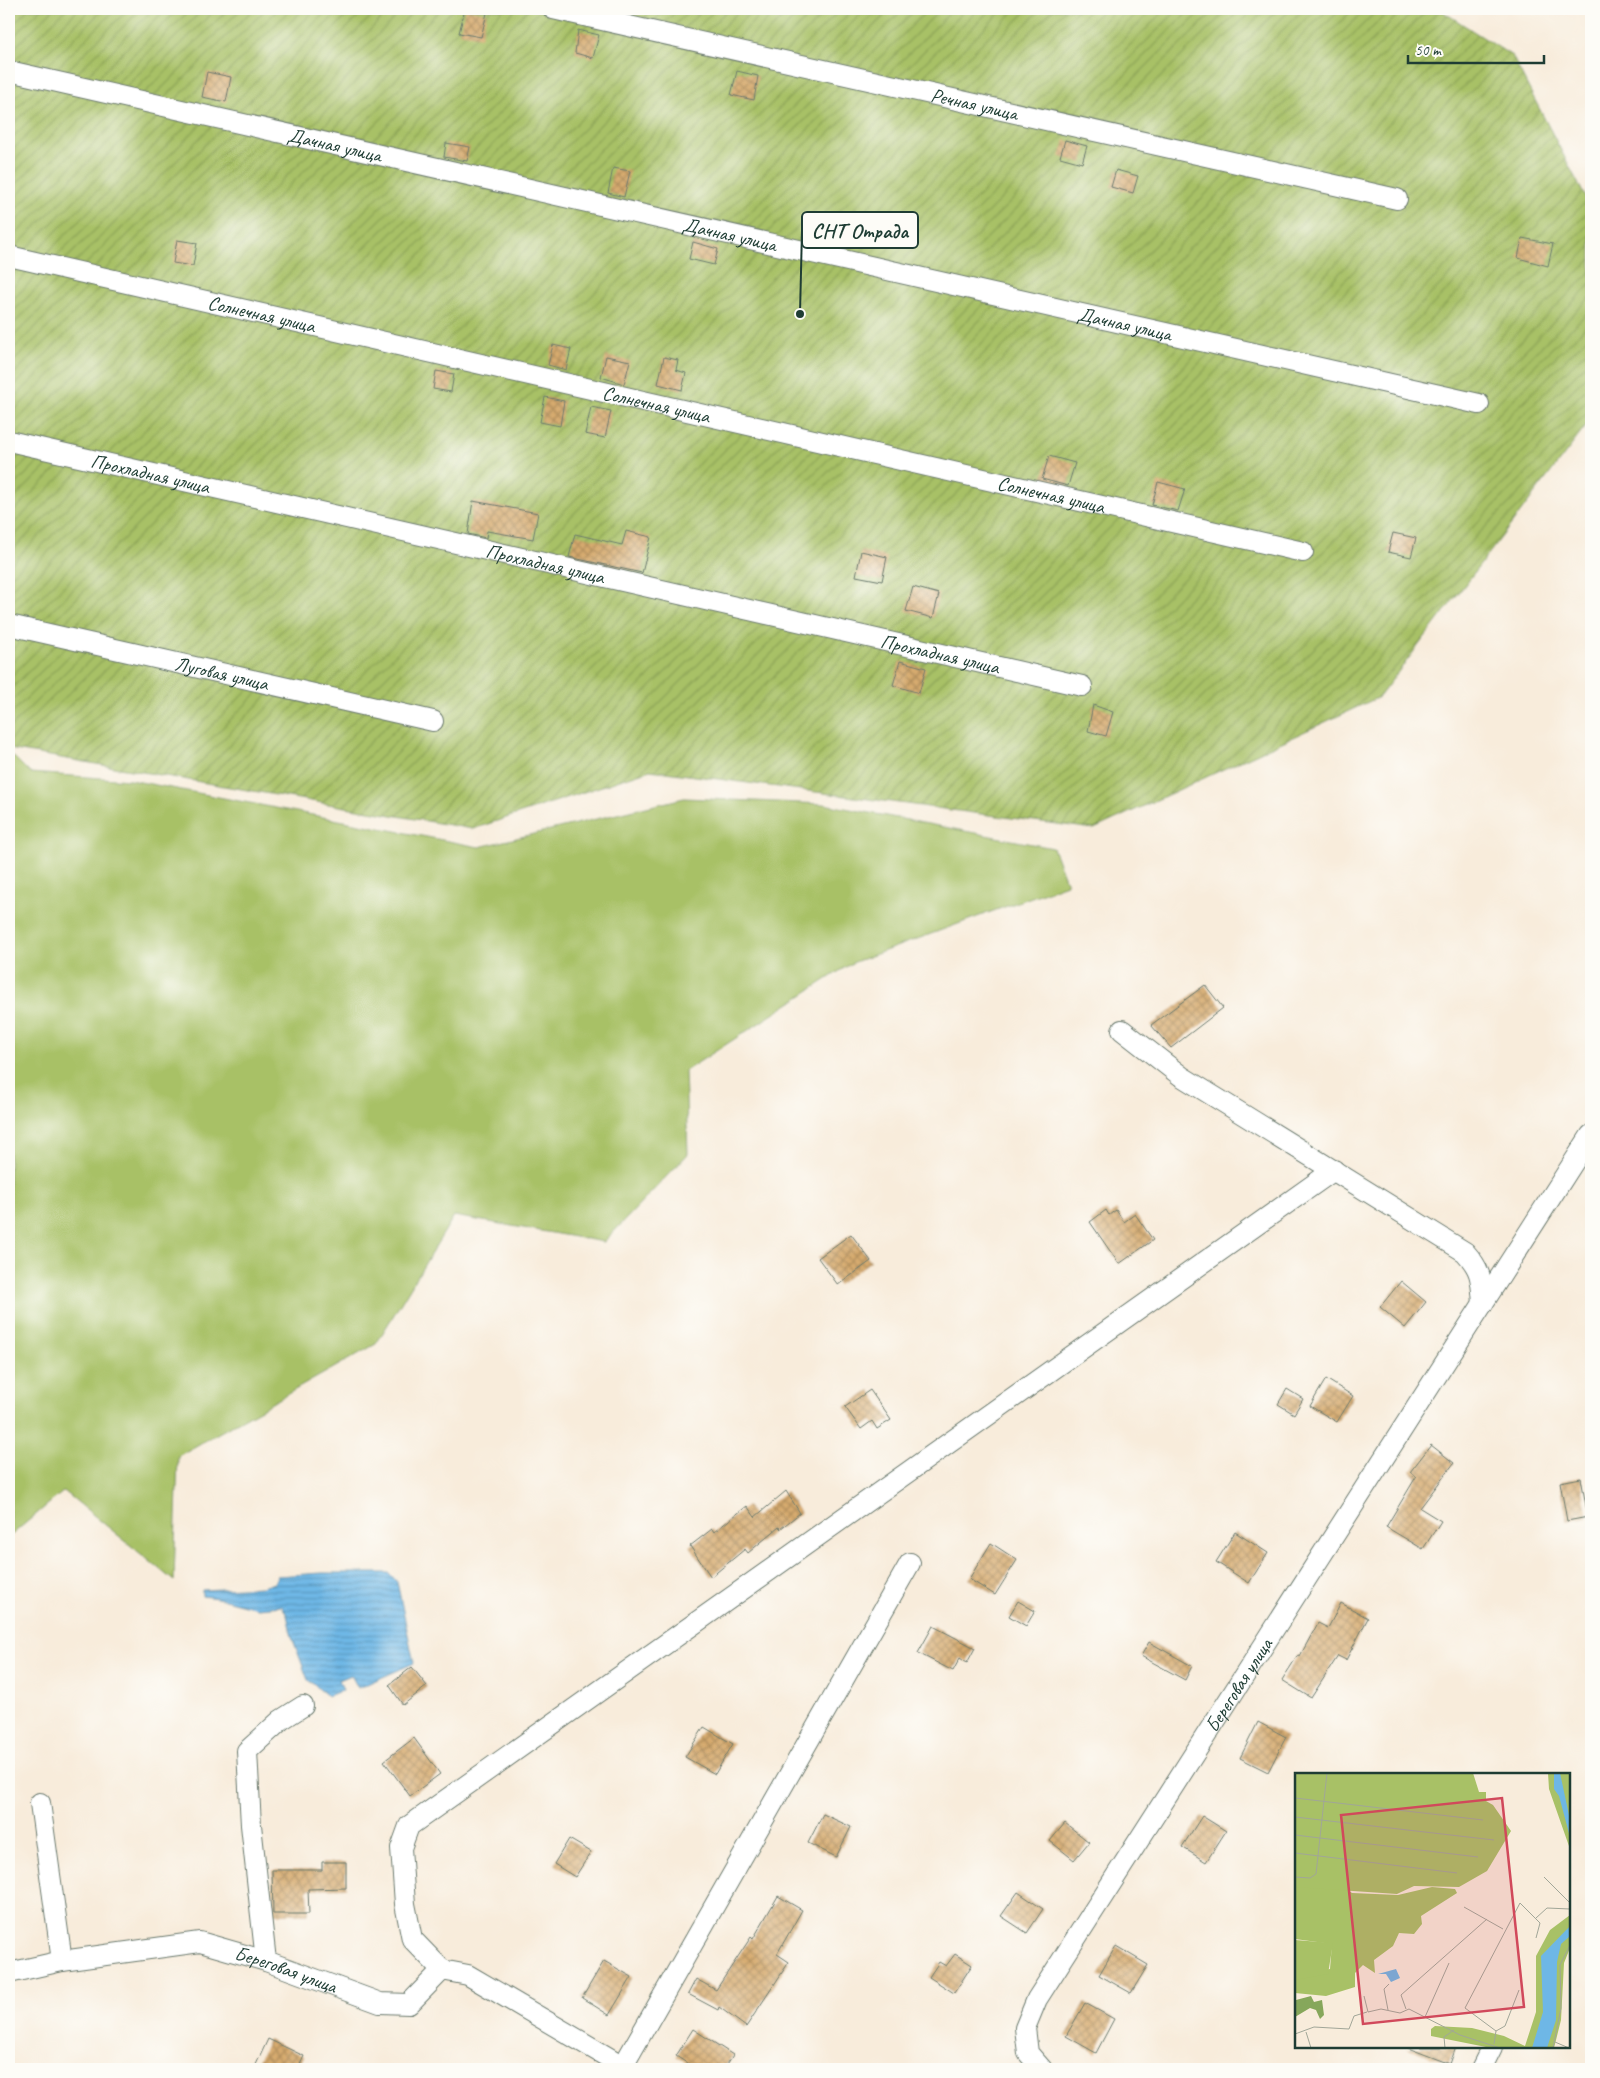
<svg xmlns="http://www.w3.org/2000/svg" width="1600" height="2078" font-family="Caveat,sans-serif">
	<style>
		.grass { fill: #a8c166; stroke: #647f4d }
		.garden { fill: url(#garden-furrows); stroke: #647f4d }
		.water { fill: url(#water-rules); stroke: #467a8d }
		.building { fill: url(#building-cross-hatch) }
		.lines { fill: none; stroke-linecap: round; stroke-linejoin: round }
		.minor-casing { stroke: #6b7a6e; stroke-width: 22 }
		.minor { stroke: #fff; stroke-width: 20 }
		.labels { text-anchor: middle; stroke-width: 5; stroke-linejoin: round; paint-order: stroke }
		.street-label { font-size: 20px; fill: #1f3d34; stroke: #fdfcf7 }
		.inset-road { fill: none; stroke: #a1a698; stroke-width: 1 }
		.view { fill: #d1495b; fill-opacity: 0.15; stroke: #d1495b; stroke-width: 2.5 }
		.inset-edge { fill: none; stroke: #1f3d34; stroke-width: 2.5 }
		.leader { fill: none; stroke: #1f3d34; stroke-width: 2 }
		.callout-dot { fill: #1f3d34; stroke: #fdfcf7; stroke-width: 2 }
		.callout { fill: #fdfcf7; stroke: #1f3d34; stroke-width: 2 }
		.callout-label { font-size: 21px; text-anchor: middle; font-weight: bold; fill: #1f3d34 }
	</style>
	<defs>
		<pattern id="garden-furrows" width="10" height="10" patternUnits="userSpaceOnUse" patternTransform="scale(1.25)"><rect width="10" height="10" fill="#a8c166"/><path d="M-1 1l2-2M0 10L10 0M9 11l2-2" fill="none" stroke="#889e55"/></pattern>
		<pattern id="water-rules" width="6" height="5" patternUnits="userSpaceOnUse" patternTransform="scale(1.25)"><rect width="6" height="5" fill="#6eb7e6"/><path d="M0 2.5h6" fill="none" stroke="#5a96bb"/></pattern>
		<pattern id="building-cross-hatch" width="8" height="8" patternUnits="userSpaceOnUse" patternTransform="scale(1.25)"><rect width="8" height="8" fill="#d6aa6e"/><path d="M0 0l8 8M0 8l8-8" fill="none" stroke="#ad8c5b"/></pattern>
	</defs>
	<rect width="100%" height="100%" fill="#fdfcf7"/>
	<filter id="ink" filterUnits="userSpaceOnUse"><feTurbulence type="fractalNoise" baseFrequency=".02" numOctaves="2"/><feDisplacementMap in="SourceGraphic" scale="10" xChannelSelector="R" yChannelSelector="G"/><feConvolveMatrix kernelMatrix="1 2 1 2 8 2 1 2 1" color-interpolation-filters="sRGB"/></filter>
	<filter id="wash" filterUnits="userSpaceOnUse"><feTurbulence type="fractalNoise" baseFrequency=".0096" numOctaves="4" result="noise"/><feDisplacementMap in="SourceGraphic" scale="20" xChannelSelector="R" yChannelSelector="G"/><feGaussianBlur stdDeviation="1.12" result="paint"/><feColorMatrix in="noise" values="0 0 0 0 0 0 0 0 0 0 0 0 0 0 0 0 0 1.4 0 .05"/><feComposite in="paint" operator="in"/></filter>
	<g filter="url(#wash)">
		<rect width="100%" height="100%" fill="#f8ecdb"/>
		<path class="grass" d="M9,752l21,21 100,7 349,67 205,-49 140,6 229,44 14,36 -215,79 -167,108 3,83 -84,88 -150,-26 -78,128 -198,112 -4,125 -110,-90 -55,46z"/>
		<path class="garden" d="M9,9h1430l73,47 79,152v212l-212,277 -285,132 -444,-59 -177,59 -464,-80z"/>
		<path class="water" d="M322,1573h67l8,9 17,81 -56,25 -7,-13 -12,5 4,10 -15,6 -20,-16 -16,-43 -5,-22 -5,-9 -25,2 -40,-10 -15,-2v-6l60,-3 12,-4 3,-7z"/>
		<g id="blocks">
			<path class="building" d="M465,9l22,4 -6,24 -22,-4z
				M578,30l21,5 -6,23 -18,-5z
				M737,71l21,5 -4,24 -23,-5z
				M207,72l24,5 -5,25 -24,-5z
				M1065,140l22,6 -5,17 -22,-6z
				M446,143l24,4 -3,14 -23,-4z
				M613,168l17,3 -6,26 -16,-4z
				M1116,170l22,6 -5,17 -22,-6z
				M1522,238l31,6 -5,22 -30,-8z
				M177,240l20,3 -4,23 -20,-3z
				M693,242l25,7 -4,16 -25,-6z
				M553,345l18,4 -5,21 -18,-5z
				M606,356l24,5 -6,23 -23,-7z
				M664,357l14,3 -2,10 10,3 -4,17 -24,-6z
				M436,371l18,3 -3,18 -18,-3z
				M545,397l19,4 -4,25 -20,-4z
				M591,407l20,4 -6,27 -20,-4z
				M1049,456l26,7 -7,23 -26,-7z
				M1158,482l27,7 -7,22 -26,-6z
				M473,501l65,12 -5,26 -46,-8 -1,7 -18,-4z
				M626,531l25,6 -9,36 -73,-16 6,-23 47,11z
				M1393,533l23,5 -5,19 -23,-5z
				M861,551l26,6 -5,24 -26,-5z
				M913,587l26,7 -6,24 -27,-7z
				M900,661l26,7 -7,25 -26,-8z
				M1093,705l20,7 -7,24 -18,-5z
				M1205,985l18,23 -52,40 -20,-23z
				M1106,1210l3,5 7,-5 8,12 11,-8 18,26 -34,24 -29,-42z
				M851,1234l20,27 -33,24 -20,-27z
				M1401,1281l25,21 -21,26 -25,-21z
				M1326,1379l27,17 -16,26 -27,-16z
				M1287,1389l16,10 -9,15 -16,-10z
				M870,1390l21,30 -14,9 -5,-8 -11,8 -16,-22z
				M1431,1445l23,18 -34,45 21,13 -18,28 -37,-22 30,-50 -6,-5z
				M1581,1478l7,39 -21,4 -7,-39z
				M786,1491l14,22 -20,16 -1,-2 -31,26 -3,-4 -34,28 -21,-31 22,-17 2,3 33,-26 8,11z
				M1235,1532l33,21 -19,30 -33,-21z
				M991,1543l26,17 -22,35 -26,-16z
				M1018,1601l17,10 -9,15 -17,-10z
				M1341,1603l27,15 -22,42 -8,-4 -27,42 -29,-18 16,-25 2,1 18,-33 10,5z
				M933,1626l42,22 -8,15 -7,-5 -7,13 -35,-18z
				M1149,1642l43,24 -7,14 -44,-24z
				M412,1667l15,19 -24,19 -14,-20z
				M1258,1722l28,15 -18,35 -28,-14z
				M704,1727l29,17 -18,30 -30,-17z
				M414,1738l26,36 -30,22 -26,-35z
				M823,1814l28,13 -15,30 -28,-14z
				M1202,1816l24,15 -20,31 -24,-15z
				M1065,1823l24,19 -15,18 -24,-19z
				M569,1839l22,13 -16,25 -21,-13z
				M322,1862h24v26l-38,1 1,25h-36l-1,-44h50z
				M1018,1892l25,17 -16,24 -26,-17z
				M778,1896l24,14 -25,44 12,8 -43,65 -27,-20 -1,3 -30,-16 8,-15 20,11 35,-53 2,2z
				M1116,1946l32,19 -17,28 -32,-18z
				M955,1954l17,11 -18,28 -25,-16 10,-15 7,4z
				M604,1961l28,16 -23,38 -27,-17z
				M1085,2003l29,16 -18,34 -30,-17z
				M693,2029l40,26 -9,14h-28l-20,-13z
				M268,2039l36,17 -6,13h-44z
				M1409,2047h47l-6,17 -42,-16z"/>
		</g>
	</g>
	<g filter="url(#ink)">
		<use href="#blocks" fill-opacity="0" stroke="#6b7a6e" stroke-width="1"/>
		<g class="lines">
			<g class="minor-casing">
				<g id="minor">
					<path id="s1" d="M553,9l844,190"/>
					<path id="s2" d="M9,71l1470,333"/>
					<path id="s3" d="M9,256l1294,296"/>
					<path id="s4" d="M9,441l1073,245"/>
					<path id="s5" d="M9,625l424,96"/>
					<path d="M1122,1030l59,46 284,176c17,19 16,27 18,52"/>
					<path id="s6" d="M40,1803l22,158 138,-19 66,19 114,42 29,1 33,-34 26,5 160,94"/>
					<path d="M266,1961l-15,-136 -4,-74 34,-31 22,-14"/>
					<path d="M442,1970l-30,-31 -7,-35 -4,-56 8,-22 925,-656"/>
					<path d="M9,1973l53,-12"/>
					<path d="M623,2066l287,-503"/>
					<path id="s7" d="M1042,2069l-14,-16 -3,-25 12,-29 554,-864"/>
					<path d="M1481,2069l11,-22"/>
				</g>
			</g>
			<use href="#minor" class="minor"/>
		</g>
	</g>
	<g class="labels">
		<g class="street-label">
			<text dy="7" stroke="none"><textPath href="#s1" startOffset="432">Речная улица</textPath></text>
			<text dy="7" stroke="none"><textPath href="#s2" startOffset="334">Дачная улица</textPath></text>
			<text dy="7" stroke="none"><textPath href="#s2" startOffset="739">Дачная улица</textPath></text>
			<text dy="7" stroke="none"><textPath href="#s3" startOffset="259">Солнечная улица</textPath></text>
			<text dy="7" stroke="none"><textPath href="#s2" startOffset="1144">Дачная улица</textPath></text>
			<text dy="7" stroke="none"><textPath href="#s3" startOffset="664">Солнечная улица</textPath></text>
			<text dy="7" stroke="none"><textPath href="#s4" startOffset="145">Прохладная улица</textPath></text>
			<text dy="7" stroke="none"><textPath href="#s3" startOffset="1069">Солнечная улица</textPath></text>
			<text dy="7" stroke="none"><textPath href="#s4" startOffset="550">Прохладная улица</textPath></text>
			<text dy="7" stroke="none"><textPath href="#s4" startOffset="955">Прохладная улица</textPath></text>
			<text dy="7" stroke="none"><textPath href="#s5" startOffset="218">Луговая улица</textPath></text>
			<text dy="7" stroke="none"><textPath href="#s7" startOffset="451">Береговая улица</textPath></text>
			<text dy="7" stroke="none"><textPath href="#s6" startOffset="389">Береговая улица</textPath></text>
		</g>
	</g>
	<g transform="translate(1295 1773)">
		<rect width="275" height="275" fill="#f8ecdb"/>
		<path d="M0,111l49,3 8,6 46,2 34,-8 23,2 2,4 -36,23 1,8 -8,10 -15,-1 -6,13 -19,14 1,13 -12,-8 -8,8v14l-29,9 -31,-3v-18l35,-6 2,-25 -37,-5z" fill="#a8c166"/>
		<path d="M16,223l3,6 8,-2 2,15 -4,4 -4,-9 -6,-2 -15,9 1,-17z" fill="#86a75b"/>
		<path d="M253,0h22v76l-21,-60zM275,142v33l-6,15 -3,57 -7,28h-63l-60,-12v-7l4,-3 37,2 32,8 21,10 11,-34v-56l14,-26zM0,167l38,3 -5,31 -33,6z" fill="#a8c166"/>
		<path d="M0,0h178l6,19h7v9l7,4 18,26 -24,40 -28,16 -45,-1 -17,8 -102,-7z" fill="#a8c166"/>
		<path d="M259,0h6l10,47v17l-11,-41 -5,-7zM275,153v10l-9,8 -4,18 -1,58 -9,28h-15l11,-36 -2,-56zM101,196l4,9 -9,4 -5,-8h-8z" fill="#6eb7e6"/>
		<path class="inset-road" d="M0,25l188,22M0,44l199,23M0,62l183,22M0,80l162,20M0,104l15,1 6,-4 11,-101M249,104l26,26M169,134l39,22M241,145l11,-10 23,1M69,223l4,16 13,-3 19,4 9,-4 51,26 40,13M111,236l-5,-14 86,-76M93,237l-4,-21 5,-5M130,244l24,-54M201,258l-31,-23 55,-105 20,20 -4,15M11,259l5,16M0,261l19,-7 35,2 5,-13 13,-4M260,269l14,6M199,271l2,-13 9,-5 14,-36M150,275l-1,-11 10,-7M258,275l8,-40 -1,-43 10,-20"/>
		<path class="view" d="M207,25l22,209 -161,17 -22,-209z"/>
		<rect width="275" height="275" class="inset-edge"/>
	</g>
	<path class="leader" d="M800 314L802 230"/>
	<circle class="callout-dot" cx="800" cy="314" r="5"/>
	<rect class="callout" x="802" y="212" width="116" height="36" rx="5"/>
	<g class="callout-label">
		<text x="860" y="238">СНТ Отрада</text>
	</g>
	<rect width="1600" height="2078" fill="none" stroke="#fdfcf7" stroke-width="30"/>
	<path d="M1408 55v8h136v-8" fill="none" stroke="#1f3d34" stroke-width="2.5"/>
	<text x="1415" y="55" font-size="15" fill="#1f3d34" stroke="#fdfcf7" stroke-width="4" paint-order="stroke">50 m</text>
</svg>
